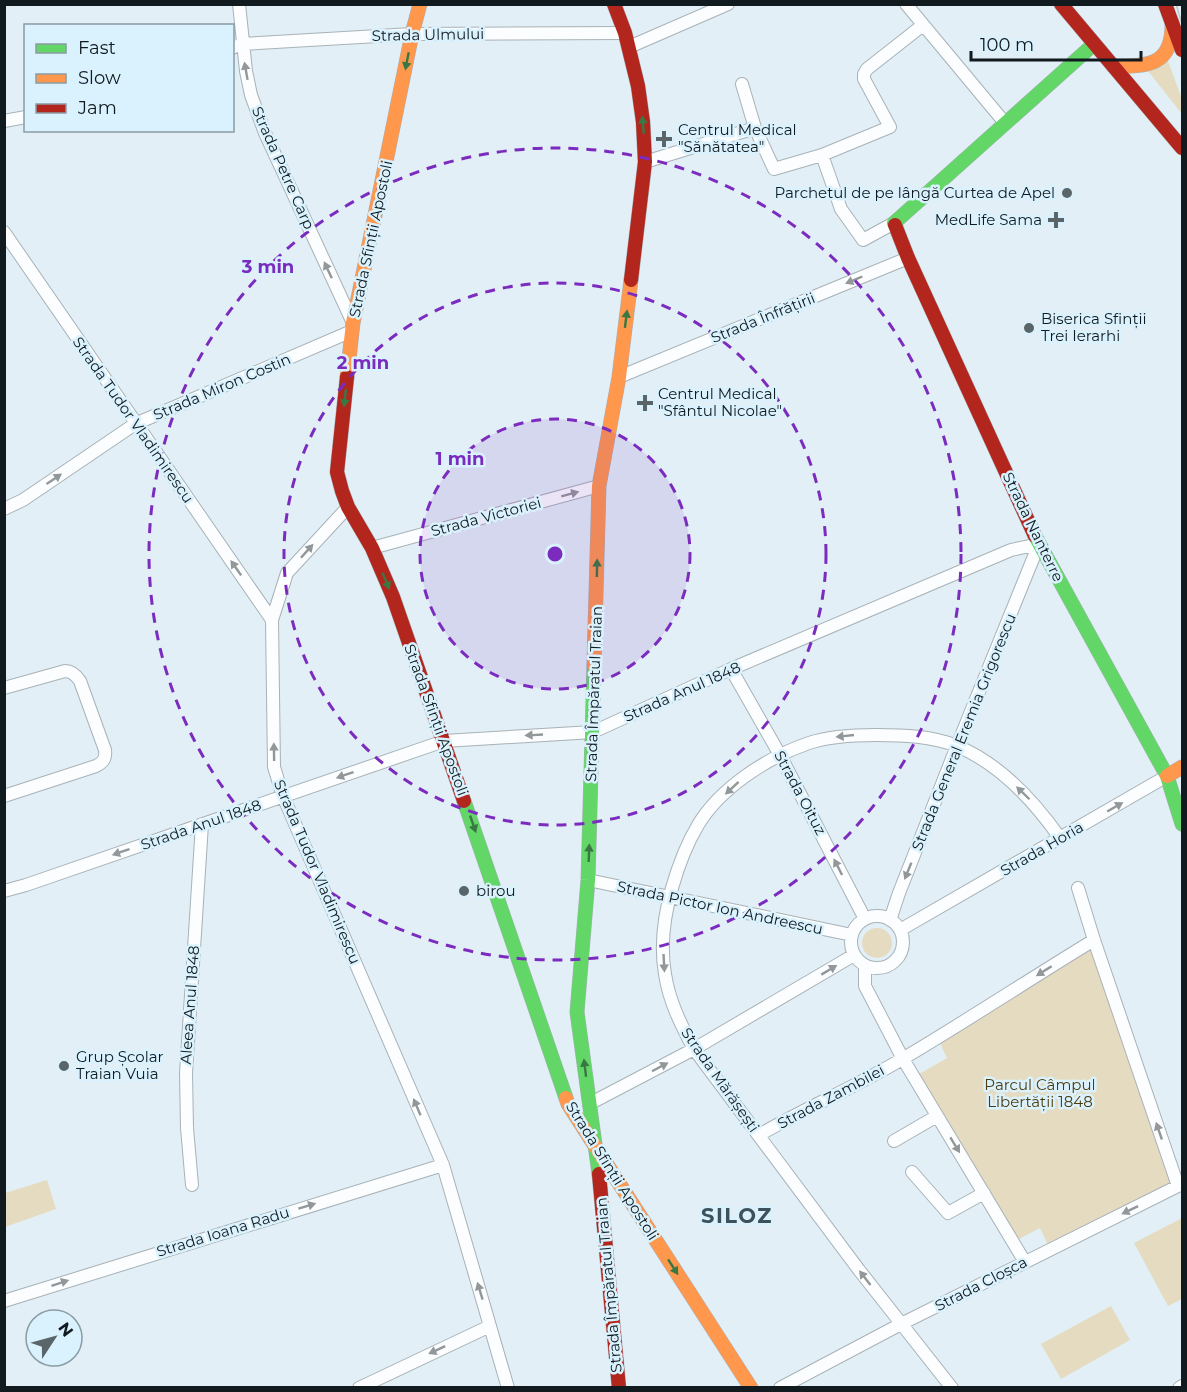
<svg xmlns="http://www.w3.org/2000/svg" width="1187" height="1392" font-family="Montserrat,sans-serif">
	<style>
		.green { fill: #e5dbc0 }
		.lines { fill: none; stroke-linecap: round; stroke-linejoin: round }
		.street-casing { stroke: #a8b2b7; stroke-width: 14 }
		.fast-casing { stroke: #a8b2b7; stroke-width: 15 }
		.slow-casing { stroke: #a8b2b7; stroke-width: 15 }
		.jam-casing { stroke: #a8b2b7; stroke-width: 15 }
		.street { stroke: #fbfdfe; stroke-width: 12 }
		.fast { stroke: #63d668; stroke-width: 14 }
		.slow { stroke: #ff974d; stroke-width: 14 }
		.jam { stroke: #b3261e; stroke-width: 14 }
		.tram { stroke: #c2c5c6; stroke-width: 1.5 }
		.oneway { fill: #3a7843 }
		.oneway2 { fill: #929799 }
		.ring { fill: none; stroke: #7b2cbf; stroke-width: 3; stroke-dasharray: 10 8 }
		.poi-dot { fill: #5a656a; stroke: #daf2fe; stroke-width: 2 }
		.labels { text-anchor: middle; stroke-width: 5; stroke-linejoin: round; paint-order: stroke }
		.street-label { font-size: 15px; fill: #111a1e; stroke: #daf2fe }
		.poi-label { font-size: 15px; fill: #111a1e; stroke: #daf2fe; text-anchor: start }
		.park-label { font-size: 15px; fill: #4e3b0d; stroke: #daf2fe }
		.district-label { font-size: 21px; font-weight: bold; letter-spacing: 1.5px; fill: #3d515b; stroke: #daf2fe }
		.centre { fill: #7b2cbf; stroke: #daf2fe; stroke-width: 3 }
		.ring-label { font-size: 18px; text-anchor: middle; font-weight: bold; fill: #7b2cbf; stroke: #daf2fe; stroke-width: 5; stroke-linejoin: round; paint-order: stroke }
	</style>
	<rect width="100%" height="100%" fill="#e2eff6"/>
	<path class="green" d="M1168,61l14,38v15l-34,-43z
		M862 943a15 15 0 1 1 30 0a15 15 0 1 1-30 0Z
		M1094,940l84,246 -128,63 -10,-21 -27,14 -99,-165 33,-19 -10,-21z
		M47,1180l9,29 -51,18v-34z
		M1182,1218v81l-14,7 -34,-63z
		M1111,1306l19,34 -69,39 -20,-35z"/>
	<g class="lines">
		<g class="street-casing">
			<path id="street" d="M239,4l7,67 5,24 14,38 88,190
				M906,4l99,119
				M629,47l99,-43
				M232,48l10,-4 170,-10 213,-1
				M742,84l13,44 19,41 48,-14 68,-28 -26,-48v-5l3,-5 56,-44
				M4,121l22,-4
				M822,155l19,54 22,31 31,-17
				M645,162l110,-34
				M4,232l268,388 2,147 9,29 160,369 65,223
				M619,377l289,-119
				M4,509l19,-9 112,-76 217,-93
				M372,548l227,-62
				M272,620l15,-47 61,-66
				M731,669l49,86 85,164
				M4,688l61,-17c7,0 11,4 15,10l25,69c1,8 -1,12 -9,16l-92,30
				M588,880l264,55
				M1078,888l16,52 84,246
				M4,891l22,-6 418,-144 149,-9 138,-63 280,-119 28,-6
				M851 942a26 26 0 1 1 52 0a26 26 0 1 1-52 0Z
				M890,920l9,-27 58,-147 82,-202
				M900,930l267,-154
				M865,965v21l38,73 122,203
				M589,1104l105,-55 160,-94
				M759,1135c47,-27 98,-49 145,-77 64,-38 126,-79 190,-118
				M894,1141l43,-25
				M912,1172l36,41 36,-20
				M192,1185l-5,-57 -1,-55 16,-249
				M4,1301l439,-136
				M359,1388l131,-62
				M780,1388l121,-64 281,-140
				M952,1388l-93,-118 -165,-221c-13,-24 -25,-48 -29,-75 -5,-29 -1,-58 7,-86 6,-21 14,-43 26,-63 22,-37 70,-68 111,-82 21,-7 45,-8 67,-8 27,0 56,1 81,11 43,18 77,55 103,92
				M1179,1388l3,-2"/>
		</g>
		<g class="fast-casing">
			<path id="fast" d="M895,225l-1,-2 200,-179
				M1035,536l132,240 15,48
				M594,665l-6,215 -11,132 22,162
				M464,801l102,297"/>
		</g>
		<g class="slow-casing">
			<path id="slow" d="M1113,66c35,1 60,-1 59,-43
				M347,377l6,-54 59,-289 8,-30
				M594,665l5,-179 20,-109 12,-97
				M1167,776l15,-9
				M566,1098l2,6 183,284"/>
		</g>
		<g class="jam-casing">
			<path id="jam" d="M614,4l11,29 13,53 5,36 2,40 -14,118
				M1061,4l121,144
				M1165,4l17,46
				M895,225l13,33 127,278
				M347,377l-10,95 5,19 6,16 24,41 21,49 71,204
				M599,1174l20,214"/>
		</g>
		<use href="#street" class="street"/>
		<use href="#fast" class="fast"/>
		<use href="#slow" class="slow"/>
		<use href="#jam" class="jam"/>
		<path class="tram" d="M1176,4l6,20"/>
	</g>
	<defs><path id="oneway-solid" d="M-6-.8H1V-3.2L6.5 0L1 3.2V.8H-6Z" transform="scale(1.5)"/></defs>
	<g class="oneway">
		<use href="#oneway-solid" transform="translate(407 61) rotate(101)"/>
		<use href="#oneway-solid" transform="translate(643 125) rotate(-95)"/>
		<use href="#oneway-solid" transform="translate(626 319) rotate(-83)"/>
		<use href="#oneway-solid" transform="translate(345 398) rotate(96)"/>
		<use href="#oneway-solid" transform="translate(597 568) rotate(-89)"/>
		<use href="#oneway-solid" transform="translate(386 581) rotate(67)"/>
		<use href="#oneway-solid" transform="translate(473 824) rotate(71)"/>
		<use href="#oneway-solid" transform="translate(589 853) rotate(-88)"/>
		<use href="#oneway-solid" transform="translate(585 1068) rotate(-97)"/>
		<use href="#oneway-solid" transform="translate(673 1267) rotate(57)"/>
	</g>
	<g class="oneway2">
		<use href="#oneway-solid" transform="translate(246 71) rotate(-100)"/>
		<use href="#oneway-solid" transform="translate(328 270) rotate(-115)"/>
		<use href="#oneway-solid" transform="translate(854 280) rotate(157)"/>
		<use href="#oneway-solid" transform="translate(54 479) rotate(-34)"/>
		<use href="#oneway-solid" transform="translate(570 494) rotate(-15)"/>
		<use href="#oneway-solid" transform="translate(307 551) rotate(-48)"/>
		<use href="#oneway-solid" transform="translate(236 568) rotate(-125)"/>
		<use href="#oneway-solid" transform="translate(534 735) rotate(177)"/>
		<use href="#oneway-solid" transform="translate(845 736) rotate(174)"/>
		<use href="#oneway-solid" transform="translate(274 752) rotate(-91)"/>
		<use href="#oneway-solid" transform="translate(345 775) rotate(161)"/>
		<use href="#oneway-solid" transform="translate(732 788) rotate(137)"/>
		<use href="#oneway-solid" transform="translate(1023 793) rotate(-136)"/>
		<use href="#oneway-solid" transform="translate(1115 807) rotate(-30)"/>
		<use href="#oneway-solid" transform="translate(121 852) rotate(161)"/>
		<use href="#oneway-solid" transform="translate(838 867) rotate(-117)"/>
		<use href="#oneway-solid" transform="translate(908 871) rotate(112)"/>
		<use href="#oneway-solid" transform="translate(664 963) rotate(87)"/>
		<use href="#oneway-solid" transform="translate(829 970) rotate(-31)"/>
		<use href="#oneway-solid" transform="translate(1044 971) rotate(148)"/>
		<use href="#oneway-solid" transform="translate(660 1067) rotate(-28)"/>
		<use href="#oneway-solid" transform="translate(417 1107) rotate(-113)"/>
		<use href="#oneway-solid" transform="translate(1159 1131) rotate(-109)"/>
		<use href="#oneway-solid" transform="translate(955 1145) rotate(59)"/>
		<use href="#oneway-solid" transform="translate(307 1206) rotate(-17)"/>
		<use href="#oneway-solid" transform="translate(1130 1210) rotate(154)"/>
		<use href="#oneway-solid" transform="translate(865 1278) rotate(-128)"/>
		<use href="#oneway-solid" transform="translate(60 1283) rotate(-18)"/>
		<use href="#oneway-solid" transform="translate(480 1291) rotate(-107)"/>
		<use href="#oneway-solid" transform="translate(437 1350) rotate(155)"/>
	</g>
	<circle cx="555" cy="554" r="135" fill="#7b2cbf" fill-opacity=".12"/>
	<g class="ring">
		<circle cx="555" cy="554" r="135"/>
		<circle cx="555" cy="554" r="271"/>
		<circle cx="555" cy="554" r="406"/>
	</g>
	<g class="poi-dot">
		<path d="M661 130h6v6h6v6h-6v6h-6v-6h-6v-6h6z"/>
		<circle cx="1067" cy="193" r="6"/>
		<path d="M1053 211h6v6h6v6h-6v6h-6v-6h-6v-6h6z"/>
		<circle cx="1029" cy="328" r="6"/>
		<path d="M642 394h6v6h6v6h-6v6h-6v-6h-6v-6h6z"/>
		<circle cx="464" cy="891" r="6"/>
		<circle cx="64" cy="1066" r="6"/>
	</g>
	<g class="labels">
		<g class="street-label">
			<text transform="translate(428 35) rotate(-1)" y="5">Strada Ulmului</text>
			<text transform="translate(283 168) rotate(66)" y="5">Strada Petre Carp</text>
			<text transform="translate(371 239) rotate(-78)" y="5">Strada Sfinții Apostoli</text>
			<text transform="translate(763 318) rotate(-22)" y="5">Strada Înfrățirii</text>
			<text transform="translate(222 387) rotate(-23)" y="5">Strada Miron Costin</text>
			<text transform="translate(133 420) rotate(55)" y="5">Strada Tudor Vladimirescu</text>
			<text transform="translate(486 517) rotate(-15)" y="5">Strada Victoriei</text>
			<text transform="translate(1033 527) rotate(64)" y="5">Strada Nanterre</text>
			<text transform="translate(682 692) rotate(-24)" y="5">Strada Anul 1848</text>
			<text transform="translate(594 694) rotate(-88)" y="5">Strada Împăratul Traian</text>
			<text transform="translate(436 720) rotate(70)" y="5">Strada Sfinții Apostoli</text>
			<text transform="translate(964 732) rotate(-68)" y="5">Strada General Eremia Grigorescu</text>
			<text transform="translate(800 793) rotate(62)" y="5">Strada Oituz</text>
			<text transform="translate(201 825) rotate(-19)" y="5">Strada Anul 1848</text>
			<text transform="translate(1042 849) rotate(-30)" y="5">Strada Horia</text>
			<text transform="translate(317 872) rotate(67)" y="5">Strada Tudor Vladimirescu</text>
			<text transform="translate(720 908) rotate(12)" y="5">Strada Pictor Ion Andreescu</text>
			<text transform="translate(190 1005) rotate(-86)" y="5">Aleea Anul 1848</text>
			<text transform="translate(720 1080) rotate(55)" y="5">Strada Mărășești</text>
			<text transform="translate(831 1097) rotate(-28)" y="5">Strada Zambilei</text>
			<text transform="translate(612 1171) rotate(58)" y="5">Strada Sfinții Apostoli</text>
			<text transform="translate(223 1232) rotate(-17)" y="5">Strada Ioana Radu</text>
			<text transform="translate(981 1284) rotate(-27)" y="5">Strada Cloșca</text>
			<text transform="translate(609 1285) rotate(-95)" y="5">Strada Împăratul Traian</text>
		</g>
		<g class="poi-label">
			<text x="678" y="135">Centrul Medical<tspan x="678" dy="17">"Sănătatea"</tspan></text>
			<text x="1055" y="198" text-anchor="end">Parchetul de pe lângă Curtea de Apel</text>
			<text x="1042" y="225" text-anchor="end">MedLife Sama</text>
			<text x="1041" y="324">Biserica Sfinții<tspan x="1041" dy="17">Trei Ierarhi</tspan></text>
			<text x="658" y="399">Centrul Medical<tspan x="658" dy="17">"Sfântul Nicolae"</tspan></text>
			<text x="476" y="896">birou</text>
			<text x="76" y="1062">Grup Școlar<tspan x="76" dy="17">Traian Vuia</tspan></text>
		</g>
		<g class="park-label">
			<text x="1040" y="1090">Parcul Câmpul<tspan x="1040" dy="17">Libertății 1848</tspan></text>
		</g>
		<g class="district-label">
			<text x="737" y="1223">SILOZ</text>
		</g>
	</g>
	<circle cx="555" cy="554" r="9" class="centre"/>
	<g class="ring-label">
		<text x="268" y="273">3 min</text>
		<text x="363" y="369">2 min</text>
		<text x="460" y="465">1 min</text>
	</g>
	<rect width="1187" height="1392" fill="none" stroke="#111a1e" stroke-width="12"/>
	<rect x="24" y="24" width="210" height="108" fill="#daf2fe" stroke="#8a9ca4" stroke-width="1.5"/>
	<rect x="36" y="44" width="30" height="9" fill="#63d668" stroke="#8a9ca4" stroke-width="1.5"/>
	<text x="78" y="54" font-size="18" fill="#111a1e">Fast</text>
	<rect x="36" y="74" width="30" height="9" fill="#ff974d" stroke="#8a9ca4" stroke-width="1.5"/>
	<text x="78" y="84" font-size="18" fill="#111a1e">Slow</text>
	<rect x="36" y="104" width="30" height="9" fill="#b3261e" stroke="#8a9ca4" stroke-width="1.5"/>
	<text x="78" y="114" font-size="18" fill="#111a1e">Jam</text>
	<g transform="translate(54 1338) rotate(54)"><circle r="28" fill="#daf2fe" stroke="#8a9ca4" stroke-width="1.5"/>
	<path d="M0-4.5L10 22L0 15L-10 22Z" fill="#5a656a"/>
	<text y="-9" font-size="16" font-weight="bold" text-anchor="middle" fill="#111a1e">N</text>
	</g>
	<path d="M971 51v9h170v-9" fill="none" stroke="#111a1e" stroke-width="3"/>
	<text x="980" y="51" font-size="18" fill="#111a1e" stroke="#daf2fe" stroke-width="4.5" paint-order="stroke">100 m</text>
</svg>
